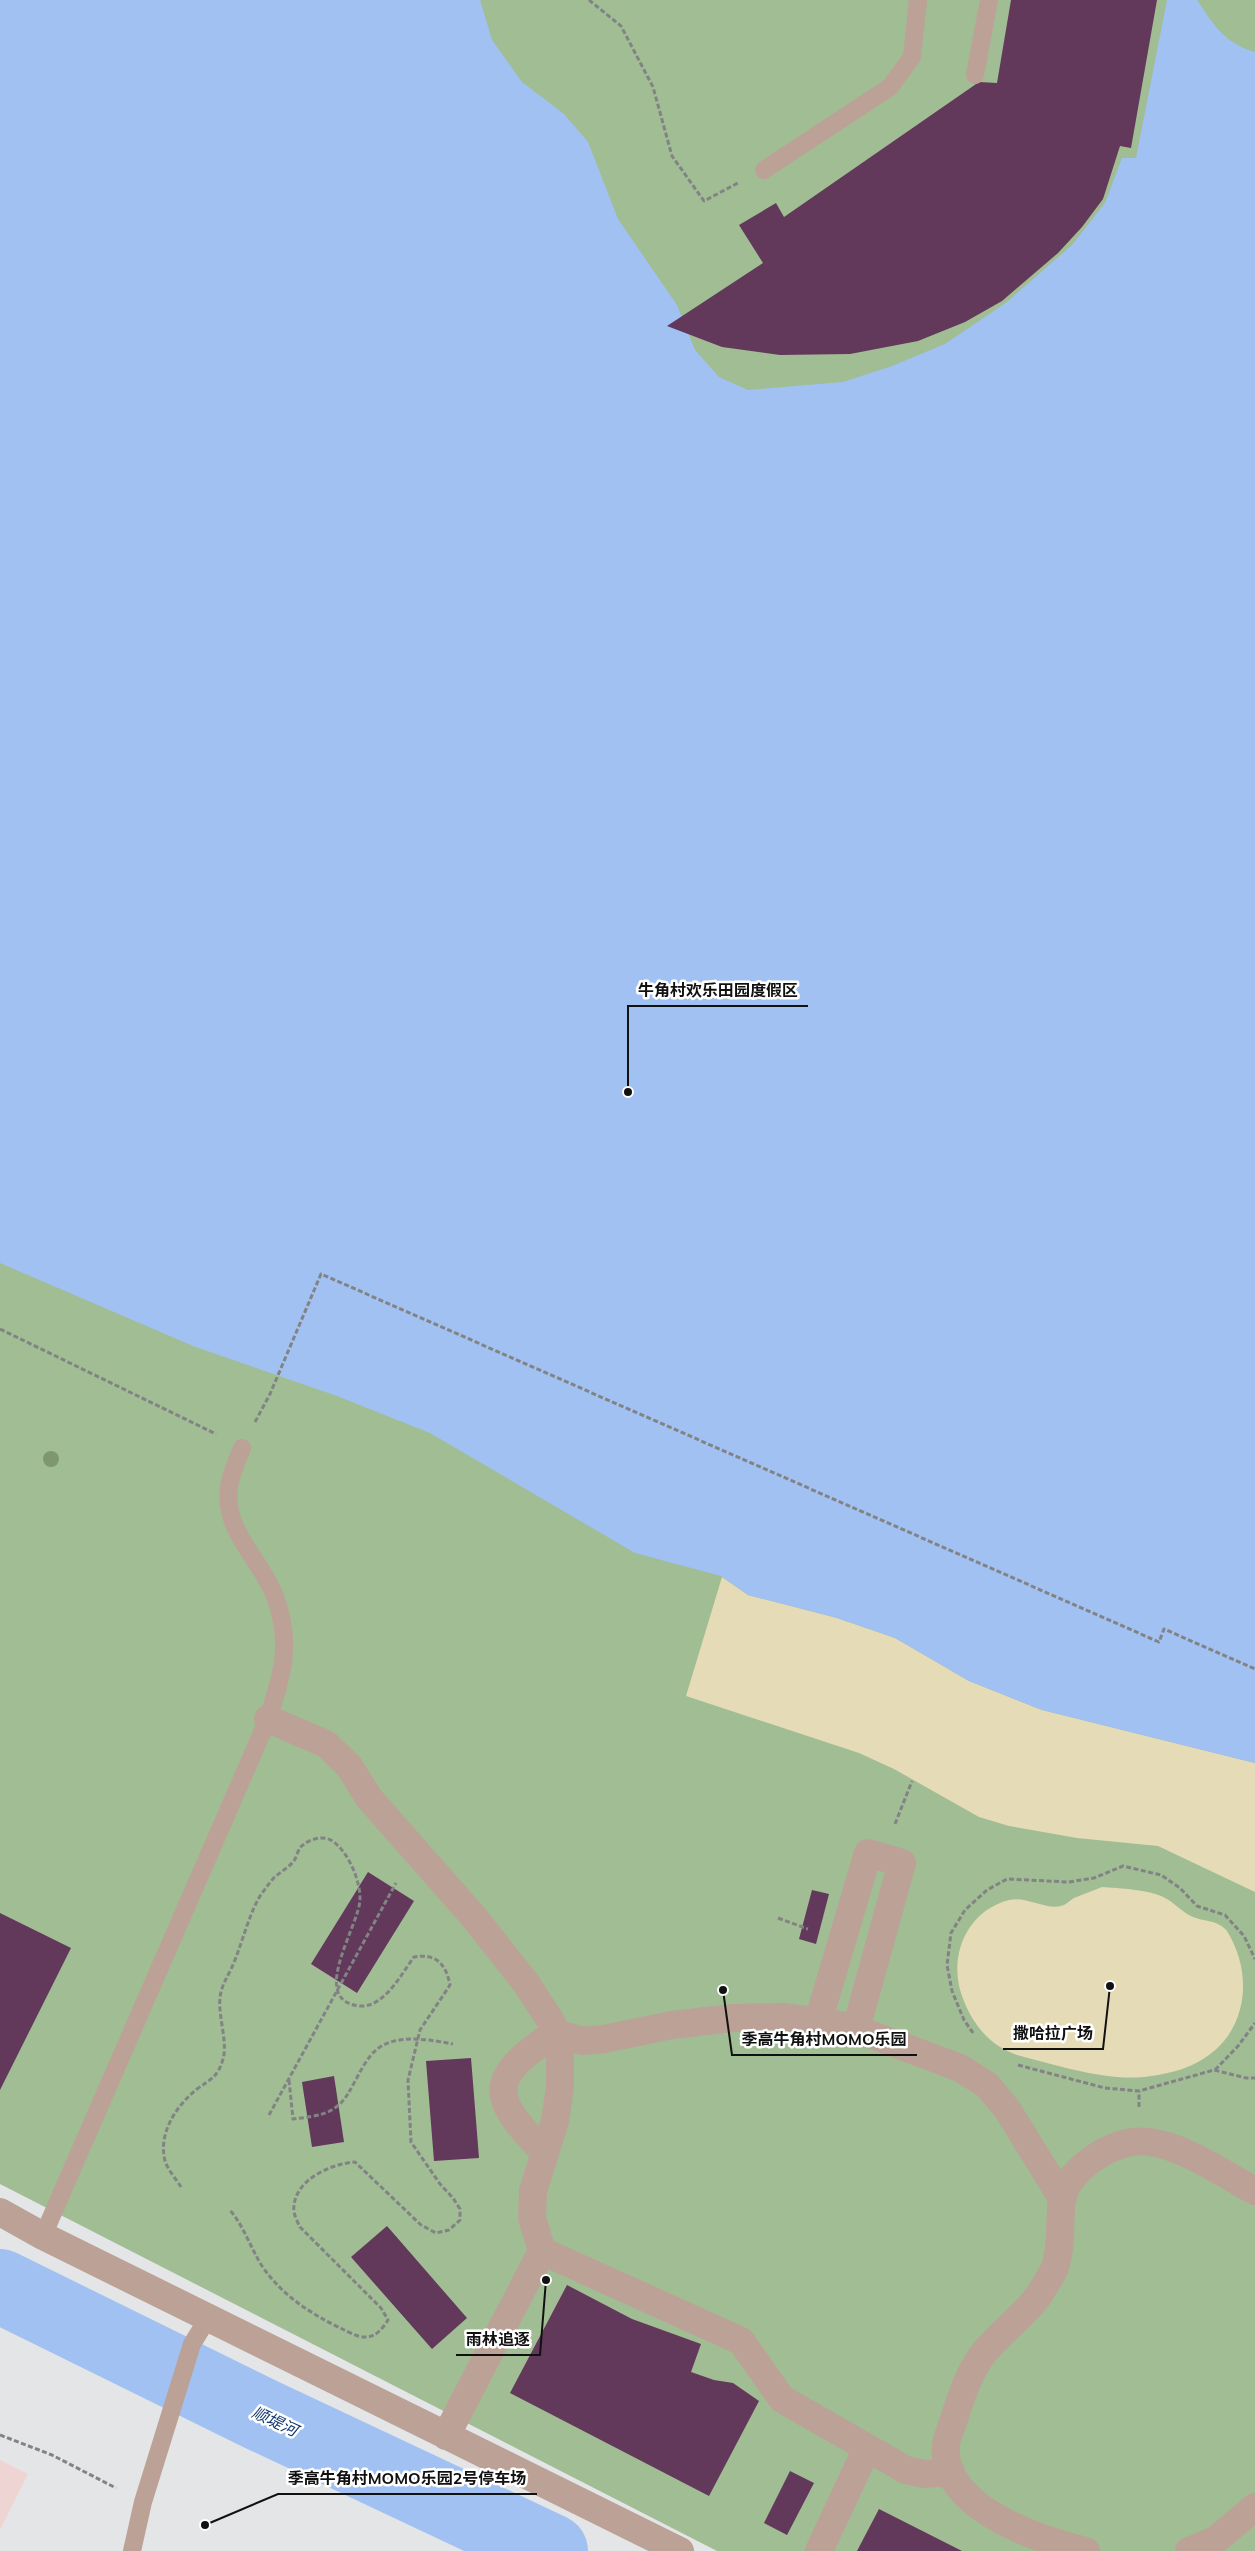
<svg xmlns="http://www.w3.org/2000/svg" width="1255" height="2551" font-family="Mulish,'Noto Sans SC',sans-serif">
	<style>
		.industrial { fill: #eed4d2 }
		.green { fill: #a1bd94 }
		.sand { fill: #e5dbb6 }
		.water { fill: #a1c1f2 }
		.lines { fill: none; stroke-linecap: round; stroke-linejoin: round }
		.river { stroke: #a1c1f2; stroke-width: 74 }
		.building { fill: #62385b }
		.path { stroke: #828384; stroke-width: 3; stroke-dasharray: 5 2.5; stroke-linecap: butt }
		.lane { stroke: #bca196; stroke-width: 18 }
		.street { stroke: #bca196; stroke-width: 28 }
		.path-bridge { stroke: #828384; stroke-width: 3; stroke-dasharray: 5 2.5; stroke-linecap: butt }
		.tree { fill: #7f9771 }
		.labels { text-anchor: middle; stroke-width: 5; stroke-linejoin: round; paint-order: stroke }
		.water-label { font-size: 16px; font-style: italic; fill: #143973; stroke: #fff }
		.leader { fill: none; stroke: #111112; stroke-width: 2 }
		.callout-dot { fill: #111112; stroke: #fff; stroke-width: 2 }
		.callout-label { font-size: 16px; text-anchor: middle; font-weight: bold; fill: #111112; stroke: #fff; stroke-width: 5; stroke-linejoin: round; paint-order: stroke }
	</style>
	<rect width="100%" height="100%" fill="#e3e5e6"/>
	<path class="industrial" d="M0,2460l28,14 -28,56z"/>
	<path class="green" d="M0,0h1255v2551h-538l-717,-367z"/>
	<path class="sand" d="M722,1577l26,18 89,23 58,20 74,43 73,29 213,53v129l-97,-46 -81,-8 -68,-12 -30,-9 -85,-48 -35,-16 -173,-57z
		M1102,1887c16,1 50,3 63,11 10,5 18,15 28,19 13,5 25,3 34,14 28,45 20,105 -29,131 -14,8 -32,12 -47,14 -40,7 -95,-11 -134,-21 -28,-10 -45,-31 -55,-59 -14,-39 4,-85 47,-96 18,-4 36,10 52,6 5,-1 8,-5 13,-8 9,-4 19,-7 28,-11z"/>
	<path class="water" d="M0,0h480l12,40 30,42 42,32 24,28 30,77 59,86 18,45 24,27 29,13 95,-8 49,-16 53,-22 62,-42 65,-57 33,-42 17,-45h14l31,-158h30c17,25 27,43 58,52v1711l-213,-53 -73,-29 -74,-43 -58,-20 -89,-23 -27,-19 -86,-23 -205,-120 -93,-37 -144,-50 -193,-83z"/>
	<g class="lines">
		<path class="river" d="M0,2286l260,128 291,137"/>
	</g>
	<path class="building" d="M1011,0h146l-26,148 -11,-2 -17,53 -21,28 -24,26 -56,48 -37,21 -47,19 -68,13 -70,1 -58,-8 -55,-21 96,-63 -24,-38 37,-22 8,14 195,-135 18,1z
		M368,1872l46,29 -57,92 -46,-29z
		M812,1890l17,4 -13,50 -17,-5z
		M0,1913l71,35 -71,142z
		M471,2058l8,100 -45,3 -8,-100z
		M334,2076l10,66 -32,5 -10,-65z
		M387,2226l80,92 -35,31 -81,-92z
		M567,2285l65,34 69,25 -10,28 23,8 19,3 26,18 -50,95 -199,-103z
		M790,2471l24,12 -27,52 -23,-12z
		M879,2509l83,42h-105z"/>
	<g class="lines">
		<path class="path" d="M589,0l32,26 32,61 19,69 32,45 34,-18
			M0,1329l216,105
			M255,1422l15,-28 51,-120 838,368 5,-13 91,40
			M895,1824l17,-43
			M778,1918l30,11
			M973,2033l-9,-13 -12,-29 -5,-26 4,-32 14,-23 22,-20 20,-11 62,3 25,-4 29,-12 38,9 19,13 17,18 28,9 19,21 11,23
			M1018,2065l87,23 34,3 75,-21 32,8h9
			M1215,2070l23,-24 17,-23
			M289,2080l4,39c24,-3 43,-4 56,-27
			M1139,2107v-16
			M269,2115l127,-232
			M181,2187c-5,-8 -13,-17 -16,-26 -7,-28 11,-55 32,-72 14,-10 21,-12 26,-30 5,-16 -5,-43 -3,-61 1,-12 7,-20 12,-31 10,-22 17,-55 30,-74 5,-6 9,-13 14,-17 6,-5 13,-9 18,-15 3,-5 4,-13 9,-16 9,-7 22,-10 31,-3 15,12 26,38 26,57 0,26 -53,102 0,107 24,2 42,-33 54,-49 22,-4 32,7 36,28l-30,45 -12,50 3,62 29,42 13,14 7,11v11l-11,10 -13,3 -15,-8 -66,-63c-25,2 -64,19 -61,50 1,5 4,11 6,15l81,81 7,12c-5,8 -13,18 -23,17 -9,0 -18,-6 -25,-9 -32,-16 -58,-33 -78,-62 -12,-19 -18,-40 -33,-57
			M0,2435l52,20 64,33"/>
		<path class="lane" d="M975,75l14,-75
			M764,170l126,-83 22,-30 6,-57
			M43,2236l225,-517c14,-44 24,-74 8,-120 -13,-38 -53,-67 -47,-111 1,-13 8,-27 13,-40
			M132,2551l11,-49 49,-158 16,-26"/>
		<path class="street" d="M268,1719l58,25 23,22 20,32 104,118 53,67 26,40 8,30v34l-5,34 -22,70 -1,27 10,33
			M818,2022l50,-169 34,10 -46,166
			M545,2153c-55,-56 -59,-74 10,-120l28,8 21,-2 68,-14 61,-7 53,-1 62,9 112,42 27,17 20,24 55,89
			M0,2212l43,24 637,315
			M446,2436l96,-185 199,90 41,58 124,71 18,4 27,-2
			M819,2551l48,-103
			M1086,2551c-46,-11 -146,-43 -140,-106 1,-9 6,-19 9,-29 6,-20 13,-40 25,-58 18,-26 48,-43 64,-71 4,-7 10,-15 12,-23 6,-20 3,-43 6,-64 4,-26 37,-49 61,-56 42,-13 96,28 132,47
			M1189,2551l28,-12 38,-32"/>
		<path class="path-bridge" d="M349,2092c8,-13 17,-36 31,-45 20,-13 51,-7 73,-3"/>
	</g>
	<circle class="tree" cx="51" cy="1459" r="8"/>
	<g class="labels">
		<g class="water-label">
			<text transform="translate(275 2421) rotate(25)" y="6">顺堤河</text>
		</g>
	</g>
	<path class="leader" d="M628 1092L628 1006H808M1110 1986L1103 2049H1003M723 1990L732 2055H917M546 2280L540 2355H456M205 2525L278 2494H537"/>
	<g class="callout-dot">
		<circle cx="628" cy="1092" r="5"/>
		<circle cx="1110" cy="1986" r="5"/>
		<circle cx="723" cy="1990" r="5"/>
		<circle cx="546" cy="2280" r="5"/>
		<circle cx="205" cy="2525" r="5"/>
	</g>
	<g class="callout-label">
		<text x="718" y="996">牛角村欢乐田园度假区</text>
		<text x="1053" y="2039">撒哈拉广场</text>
		<text x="824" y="2045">季高牛角村MOMO乐园</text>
		<text x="498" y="2345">雨林追逐</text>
		<text x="407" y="2484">季高牛角村MOMO乐园2号停车场</text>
	</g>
</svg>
